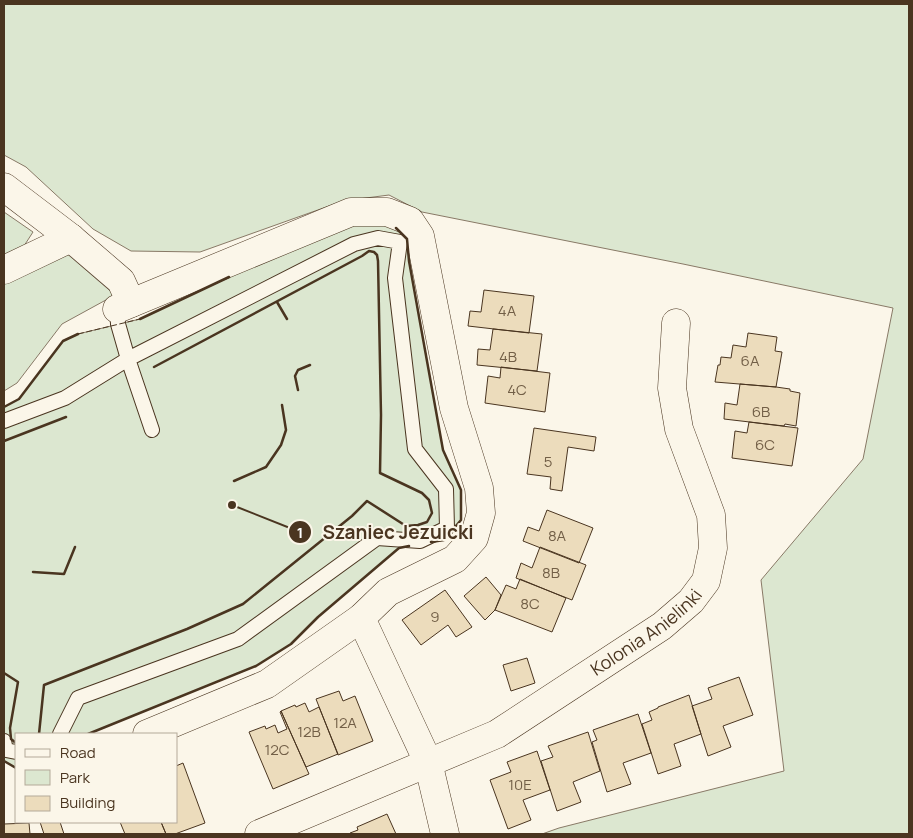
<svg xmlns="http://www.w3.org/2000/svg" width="913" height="838" font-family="Manrope,sans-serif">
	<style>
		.green { fill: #dce7d0; stroke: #887966 }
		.building { fill: #ecdcbc; stroke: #4a3520 }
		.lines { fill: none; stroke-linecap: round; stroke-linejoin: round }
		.lane-casing { stroke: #4a3520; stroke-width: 16 }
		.street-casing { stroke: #4a3520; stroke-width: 29 }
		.lane { stroke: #fbf6e9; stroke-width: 14 }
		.street { stroke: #fbf6e9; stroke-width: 28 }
		.fence { stroke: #4a3520; stroke-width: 1; stroke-dasharray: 6 2.5; stroke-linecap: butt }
		.wall { stroke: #4a3520; stroke-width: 2.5 }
		.labels { text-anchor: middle; stroke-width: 4; stroke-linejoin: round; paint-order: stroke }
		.number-label { font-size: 15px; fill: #725f47 }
		.street-label { font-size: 18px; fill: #4a3520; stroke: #fbf6e9 }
		.leader { fill: none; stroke: #4a3520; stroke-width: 2 }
		.callout-dot { fill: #4a3520; stroke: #fbf6e9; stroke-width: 2 }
		.mark-label { font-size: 15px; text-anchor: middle; font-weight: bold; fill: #fff }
		.callout-label { font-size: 19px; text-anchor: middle; font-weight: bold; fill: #4a3520; stroke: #fbf6e9; stroke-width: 4; stroke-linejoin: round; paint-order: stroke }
	</style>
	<rect width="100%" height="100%" fill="#fbf6e9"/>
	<path class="green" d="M4,4h905v830h-367l17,-6 225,-57 -23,-191 102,-121 30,-151 -210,-44 -261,-52 -33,-17 -46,6 -143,51 -69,-1 -38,-22 -67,-62 -22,-12z
		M4,212l29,20 -11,17 -18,10z
		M390,223l17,16 2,22 34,189 18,40v30l-17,20 -45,8 -81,69 -27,27 -35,22 -168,68h-72v34l-12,-7v-354l15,-8 44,-58 15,-7 62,-15 94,-44 118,-51z
		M65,252l50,43 -53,29 -45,59 -13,8v-110z"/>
	<path class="building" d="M484,290l50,6 -5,37 -61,-7 2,-15 11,1z
		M493,329l49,5 -5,37 -60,-6 1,-16 12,1z
		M748,333l29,4 -2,14 7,1 -6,35 -61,-5 3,-17h2l1,-8 10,1 2,-13 13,2z
		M501,367l49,6 -5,39 -60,-9 3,-27 12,2z
		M740,384l36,3 14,2v2l10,2 -4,33 -11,-2 -1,2 -60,-7 1,-16 12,2z
		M749,422l49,6 -6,38 -60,-8 3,-27 12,2z
		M534,428l62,9 -2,14 -26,-4 -6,44 -12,-2 1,-12 -24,-3z
		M547,510l46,18 -14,35 -56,-22 5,-14 11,4z
		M540,547l46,18 -14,35 -56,-22 5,-15 11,5z
		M486,577l15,18 -6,15 -10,10 -21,-24z
		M520,579l46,19 -14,34 -57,-22 11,-25 10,4z
		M445,590l27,37 -16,10 -8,-12 -27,20 -19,-25z
		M527,658l8,25 -24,8 -8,-26z
		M739,677l14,38 -30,11 8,21 -23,9 -16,-50 20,-7 -4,-11z
		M339,691l4,10 12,-5 18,45 -35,14 -22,-56z
		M689,695l12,39 -27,10 7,22 -23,8 -16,-50 10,-4 -3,-8 9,-4v-1z
		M305,703l4,9 10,-5 19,47 -32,13 -25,-56 14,-6 1,2z
		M281,711l28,63 -36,15 -24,-57 16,-6 1,3 9,-4 3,8 9,-4 -7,-17z
		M638,714l13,39 -28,10 8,21 -24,8 -15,-50 5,-2 -4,-10z
		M588,732l12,39 -27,11 8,20 -24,9 -16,-50 12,-4 -5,-11z
		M537,751l13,39 -27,10 8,20 -23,9 -18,-49 21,-8 -4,-10z
		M183,763l22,60 -30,11h-9l-5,-12h15v-56z
		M387,814l9,20h-45l-1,-1 8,-3 -1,-3z
		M40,822h20l4,12h-20z
		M120,822h41l5,12h-41z
		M29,823l1,11h-26v-10z"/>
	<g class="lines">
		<g class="lane-casing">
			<path id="lane" d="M117,309l1,15 10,35 24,71
				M4,421l61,-23 63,-39 226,-115 24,-6 22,4 -5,36 20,171 31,40 1,39 -27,13 -43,-3 -139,101 -160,59 -18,36
				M4,741l2,9 10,2"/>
		</g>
		<g class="street-casing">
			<g id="street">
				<path d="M4,187l67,51 50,43 10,22"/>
				<path d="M4,270l67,-32"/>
				<path d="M117,309l234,-97h36l23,9 10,15 34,172 25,80 2,25 -7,25 -19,21 -67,33 -27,26 67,144 17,72"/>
				<path d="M147,734l120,-50 94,-66"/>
				<path id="s1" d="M259,834l238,-100 165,-108 29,-25 15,-20 7,-33 -2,-33 -32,-86 -7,-41 4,-65"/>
			</g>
		</g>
		<use href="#lane" class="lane"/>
		<use href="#street" class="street"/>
		<path class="fence" d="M78,334l62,-15"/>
		<path class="wall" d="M396,228l11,11 2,22 34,189 18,40v30l-17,20 -13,2
			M277,302l10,17
			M140,319l89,-42
			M298,390l-3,-14 3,-6 12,-5
			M4,407l15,-8 44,-58 15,-7
			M4,441l62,-24
			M234,481l32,-14 15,-22 5,-15 -4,-25
			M33,572l31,2 11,-27
			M4,673l14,9 -8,46 1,11 5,4
			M39,734l5,-49 143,-56 56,-25 109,-88 15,-15 39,25 12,-1 9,-3 5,-9 -3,-13 -7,-7 -42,-20 1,-58 -3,-154 -1,-6 -3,-3 -5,-1 -7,5 -208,111
			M88,734l168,-68 35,-22 27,-27 81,-69 10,-2
			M4,761l12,7"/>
	</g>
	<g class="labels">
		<g class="number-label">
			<text x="507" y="316">4A</text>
			<text x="508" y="362">4B</text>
			<text x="750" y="366">6A</text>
			<text x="517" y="395">4C</text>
			<text x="761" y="417">6B</text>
			<text x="765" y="450">6C</text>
			<text x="548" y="467">5</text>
			<text x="557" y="541">8A</text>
			<text x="551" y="578">8B</text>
			<text x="530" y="609">8C</text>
			<text x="435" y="622">9</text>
			<text x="345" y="728">12A</text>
			<text x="309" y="737">12B</text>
			<text x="277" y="755">12C</text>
			<text x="520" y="790">10E</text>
		</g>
		<g class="street-label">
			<text dy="6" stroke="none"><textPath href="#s1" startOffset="439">Kolonia Anielinki</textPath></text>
		</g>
	</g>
	<path class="leader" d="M232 505L300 532"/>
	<g class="callout-dot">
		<circle cx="232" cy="505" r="5"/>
		<circle cx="300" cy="532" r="12"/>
	</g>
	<g class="mark-label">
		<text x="300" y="538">1</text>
	</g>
	<g class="callout-label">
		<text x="398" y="539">Szaniec Jezuicki</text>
	</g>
	<rect width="913" height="838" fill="none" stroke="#4a3520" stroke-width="10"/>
	<rect x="15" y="733" width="162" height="90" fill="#fbf6e9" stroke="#b4a999"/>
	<rect x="25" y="749" width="25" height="8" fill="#fbf6e9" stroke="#b4a999"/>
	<text x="60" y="758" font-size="15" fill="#4a3520">Road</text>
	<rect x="25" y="770" width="25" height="15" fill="#dce7d0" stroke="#b4a999"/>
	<text x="60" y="783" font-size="15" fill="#4a3520">Park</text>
	<rect x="25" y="796" width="25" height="15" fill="#ecdcbc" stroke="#b4a999"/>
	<text x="60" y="808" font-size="15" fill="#4a3520">Building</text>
</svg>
